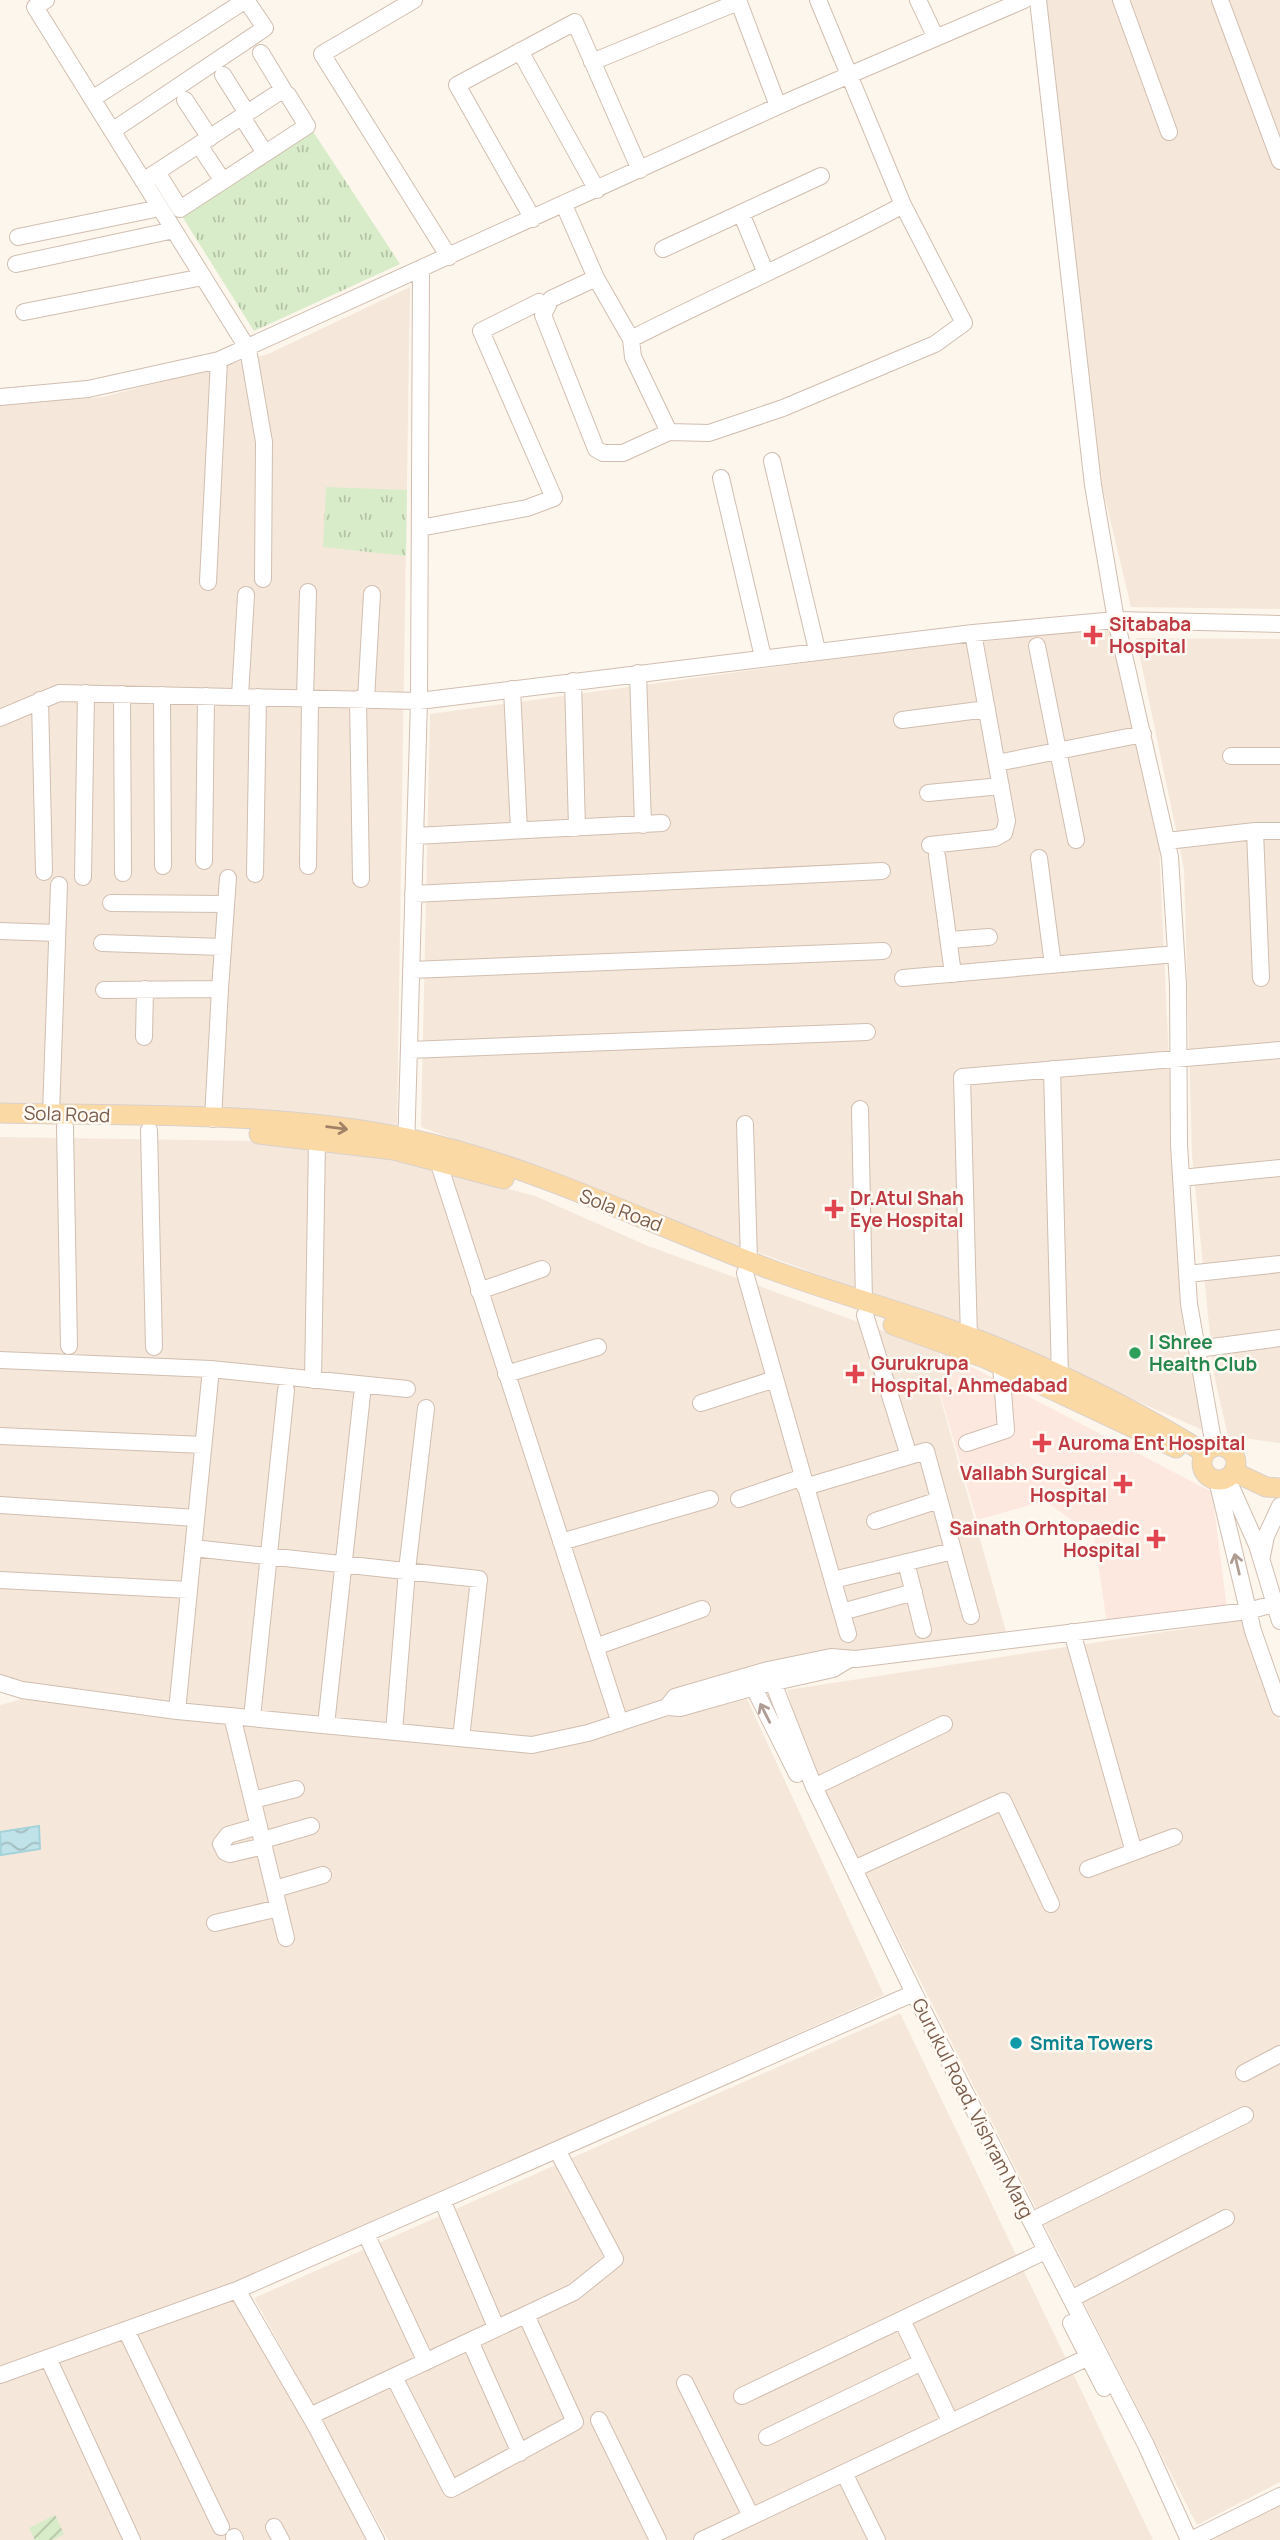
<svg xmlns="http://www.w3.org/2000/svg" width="1280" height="2540" font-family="Manrope,sans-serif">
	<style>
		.residential { fill: #f5e8da }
		.commercial { fill: #fde8e0 }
		.grass { fill: url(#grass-tufts) }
		.garden { fill: url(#garden-furrows) }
		.water { fill: url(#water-waves); stroke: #a5d3da; stroke-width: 2 }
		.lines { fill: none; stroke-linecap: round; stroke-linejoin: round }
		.minor-casing { stroke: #d1beb0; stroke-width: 18 }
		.major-casing { stroke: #dad1cd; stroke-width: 21 }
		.minor { stroke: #fff; stroke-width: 16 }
		.major { stroke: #fbd9a5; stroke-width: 19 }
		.oneway { stroke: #a18267 }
		.oneway2 { stroke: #af9d94 }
		.health-dot { fill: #e0444e; stroke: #fffaf3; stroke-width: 2.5 }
		.leisure-dot { fill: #2e9e5b; stroke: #fffaf3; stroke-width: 2.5 }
		.culture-dot { fill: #0f9aa8; stroke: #fffaf3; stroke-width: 2.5 }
		.labels { text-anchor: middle; stroke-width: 5; stroke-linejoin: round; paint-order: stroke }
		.health-label { font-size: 19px; font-weight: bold; fill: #be3a42; stroke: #fffaf3; text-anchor: start }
		.street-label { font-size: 19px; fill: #7a5c4d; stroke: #fffaf3 }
		.leisure-label { font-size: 19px; font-weight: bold; fill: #27864d; stroke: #fffaf3; text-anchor: start }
		.culture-label { font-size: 19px; font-weight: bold; fill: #0d838f; stroke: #fffaf3; text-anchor: start }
	</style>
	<defs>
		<pattern id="grass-tufts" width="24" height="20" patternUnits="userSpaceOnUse" patternTransform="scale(1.75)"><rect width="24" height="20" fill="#d8ecc9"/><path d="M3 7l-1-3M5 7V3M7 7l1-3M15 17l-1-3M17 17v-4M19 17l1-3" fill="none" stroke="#b4c2a5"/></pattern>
		<pattern id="garden-furrows" width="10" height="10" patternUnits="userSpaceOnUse" patternTransform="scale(1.75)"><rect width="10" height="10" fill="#d8ecc9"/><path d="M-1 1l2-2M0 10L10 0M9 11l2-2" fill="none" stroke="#b4c2a5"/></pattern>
		<pattern id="water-waves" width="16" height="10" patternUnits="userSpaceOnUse" patternTransform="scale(1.75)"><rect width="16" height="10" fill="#bfe3e8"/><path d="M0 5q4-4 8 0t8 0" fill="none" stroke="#a0bbbe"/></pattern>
	</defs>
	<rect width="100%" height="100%" fill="#fdf6ec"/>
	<path class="residential" d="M1044,0h236v609l-149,-2 -31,-130z
		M410,287l-13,838 -73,-8 -324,-13v-700l103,-7 165,-43z
		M1110,629l49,215 21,458 25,129 -189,-83 -595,-221 9,-413 485,-66z
		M1136,638l144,1v804l-52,-7 -14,-61 -22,-219 -8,-287z
		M0,1137l254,4 141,18 140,37 113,50 291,105 8,34 -9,5 69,245 -342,69 -134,38 -509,-56 -22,-6z
		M1242,1620l38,101v761l-83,43 -391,-769 -19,-66z
		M22,1699l514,54 132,-38h17l62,-16 137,296 -656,293 -228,81v-664z
		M900,2013l253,527h-765l-134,-242z
		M235,2298l136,242h-371v-159z
		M1280,2505v35h-68z"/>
	<path class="commercial" d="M941,1351l271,141 15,116 -120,16 -13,-88 -49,-35 -68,19 -38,-130 9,-5z"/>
	<path class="grass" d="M312,130l88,134 -146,67 -74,-118z
		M326,487l81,3 -1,66 -83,-9z"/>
	<path class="garden" d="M55,2515l9,19 -11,6h-18l-6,-12z"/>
	<path class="water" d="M39,1826l1,23 -39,6 -1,-23z"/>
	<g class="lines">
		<g class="minor-casing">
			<path id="minor" d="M46,0l-11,7 213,342 16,93 -1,137
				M414,0l-92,54 127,203
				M738,0l40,106
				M918,0l18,38
				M1038,0l55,485 23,135 54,237 8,128 1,160 10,159 25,142
				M1121,0l48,132
				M1220,0l60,161
				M520,51l77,139
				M261,53l23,38
				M592,62l146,-60
				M223,75l24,38
				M92,99l154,-99
				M185,100l25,38
				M242,117l23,36
				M112,131l153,-103 -19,-28
				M199,145l24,36
				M143,181l138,-90 7,4 19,31 -127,83 -23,-37
				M564,205l32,73 35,61 2,18 36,75
				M741,213l80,-37
				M533,219l-76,-134 118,-63 65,148
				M18,237l142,-29
				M663,249l78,-36 24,58
				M16,264l158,-34
				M596,278l-45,21 -8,16 53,134 7,4h20l46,-21 40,1 74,-25 152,-64 29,-21 -61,-118
				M24,312l179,-35
				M631,339c90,-46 183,-86 272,-134l-85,-205
				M0,397l88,-8 131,-29 577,-262 228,-98
				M772,461l45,189
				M721,478l42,179
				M420,528l107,-20 27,-10 -73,-167 58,-29 6,6
				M208,582l11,-222
				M1037,646l39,194
				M638,673l5,152
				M573,681l4,147
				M512,689l7,141
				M122,694l1,179
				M162,695l1,171
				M240,696l6,-101
				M305,698l3,-106
				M358,699l3,180
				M366,699l6,-105
				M40,700l4,172
				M0,718l59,-25 360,8 554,-68 143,-13 164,4
				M902,720l85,-11
				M1231,756h49
				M997,763l146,-29
				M928,793l73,-7
				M1255,831l6,147
				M415,836l247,-13
				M1167,841l88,-10h25
				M930,845l65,-7 9,-5 3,-12 -34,-188
				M937,856l16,118
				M1039,858l14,107
				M204,861l2,-165
				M308,866l2,-168
				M255,874l3,-177
				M83,877l3,-184
				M413,894l469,-23
				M111,903l115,1
				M0,931l57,2
				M949,940l40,-3
				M102,943l121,4
				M411,970l472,-19
				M903,978l273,-24
				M104,990l116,-1 8,-111
				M144,1037l1,-48
				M409,1050l458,-18
				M1052,1069l8,308
				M860,1109l4,192
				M51,1114l8,-229
				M213,1119l7,-130
				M745,1124l4,137
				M65,1127l4,219
				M149,1130l5,217
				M406,1150l13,-449 2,-431
				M438,1161l182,562
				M1181,1178l99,-10
				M745,1273l103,361
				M1187,1274l93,-10
				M479,1291l63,-22
				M865,1315l44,141
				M969,1338l-7,-261 318,-27
				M1197,1349l83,-11
				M0,1360l211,9 196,20
				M506,1374l92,-27
				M313,1380l4,-239
				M701,1403l74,-24
				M0,1436l203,9
				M967,1443l39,-13 -5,-64
				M1227,1478l30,67 23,76
				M1217,1480l36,151 27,77
				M805,1487l121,-36 45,165
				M739,1499l64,-22
				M0,1505l196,13
				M875,1521l64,-21
				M561,1542l149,-43
				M193,1548l286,31 -18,159
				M1262,1556l4,-20 14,-30
				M906,1562l17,68
				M0,1580l189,10
				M833,1580l120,-29
				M842,1612l72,-20
				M1072,1632l62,220
				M595,1647l107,-38
				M768,1670l46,117 100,206 232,452 43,95
				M748,1676l49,98
				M0,1683l22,7 155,21 355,34 56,-12 79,-26 13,1 82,-23 71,-16 15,-9
				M667,1707l8,-10 93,-27 63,-13 25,2 392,-48 26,-7
				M177,1711l34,-342
				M232,1716l54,222
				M252,1718l34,-328
				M326,1725l36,-330
				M394,1732l13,-162 19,-162
				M814,1787l130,-63
				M253,1800l43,-11
				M259,1826l-31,9 -7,9 4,8 5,2 34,-8
				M263,1840l48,-14
				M854,1869l149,-68 48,103
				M1088,1869l86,-32
				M275,1889l48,-14
				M215,1923l64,-15
				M1244,2073l36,-19
				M442,2200l54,127
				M1031,2221l214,-106
				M366,2234l60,128
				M237,2290l80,138 59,112
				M1071,2299l155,-81
				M902,2320l48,101
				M1071,2323l33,65
				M126,2330l95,197
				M470,2341l50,112
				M48,2358l84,182
				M0,2375l237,-85 677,-297
				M394,2377l57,112 6,-3 118,-64 -49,-107
				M685,2383l66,133
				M742,2396l297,-142
				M310,2416l264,-124 41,-33 -58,-109
				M599,2420l59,120
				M767,2437l155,-75
				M844,2473l33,67
				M274,2527l7,13
				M234,2537l1,3
				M702,2540l393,-186
				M1191,2540l89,-44"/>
		</g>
		<g class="major-casing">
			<path id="major" d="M0,1113c134,3 274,-2 407,25 127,27 244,87 365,132 79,29 163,50 241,84 66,28 131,61 192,99
				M259,1134l135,16 110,29
				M893,1325l94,34 189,89
				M1202 1463a17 17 0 1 1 34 0a17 17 0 1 1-34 0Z
				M1234,1472l32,15 14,1"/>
		</g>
		<use href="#minor" class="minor"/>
		<use href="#major" class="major"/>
	</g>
	<defs><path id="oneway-shaft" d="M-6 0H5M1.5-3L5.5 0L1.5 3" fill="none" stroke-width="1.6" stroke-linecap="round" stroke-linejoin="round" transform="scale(1.75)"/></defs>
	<use class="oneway" href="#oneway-shaft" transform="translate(337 1128) rotate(7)"/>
	<g class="oneway2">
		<use href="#oneway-shaft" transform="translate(1237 1564) rotate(-103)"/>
		<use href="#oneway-shaft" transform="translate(765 1713) rotate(-117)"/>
	</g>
	<g class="health-dot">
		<path d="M1089.5 624.5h7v7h7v7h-7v7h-7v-7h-7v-7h7z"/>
		<path d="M830.5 1198.5h7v7h7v7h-7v7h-7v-7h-7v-7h7z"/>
		<path d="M851.5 1363.5h7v7h7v7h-7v7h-7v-7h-7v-7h7z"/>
		<path d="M1038.5 1432.5h7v7h7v7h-7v7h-7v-7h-7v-7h7z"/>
		<path d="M1119.5 1473.5h7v7h7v7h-7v7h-7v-7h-7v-7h7z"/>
		<path d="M1152.5 1528.5h7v7h7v7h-7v7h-7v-7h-7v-7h7z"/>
	</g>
	<circle class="leisure-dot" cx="1135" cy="1353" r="7"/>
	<circle class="culture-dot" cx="1016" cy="2043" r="7"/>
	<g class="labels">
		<g class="health-label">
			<text x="1109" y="631">Sitababa<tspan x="1109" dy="22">Hospital</tspan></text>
			<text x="850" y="1205">Dr.Atul Shah<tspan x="850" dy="22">Eye Hospital</tspan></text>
			<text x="871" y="1370">Gurukrupa<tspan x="871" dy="22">Hospital, Ahmedabad</tspan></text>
			<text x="1058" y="1450">Auroma Ent Hospital</text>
			<text x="1107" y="1480" text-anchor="end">Vallabh Surgical<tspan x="1107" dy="22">Hospital</tspan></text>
			<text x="1140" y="1535" text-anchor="end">Sainath Orhtopaedic<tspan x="1140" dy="22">Hospital</tspan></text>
		</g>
		<g class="street-label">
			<text transform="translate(67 1114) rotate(2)" y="7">Sola Road</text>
			<text transform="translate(621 1210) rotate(21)" y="7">Sola Road</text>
			<text transform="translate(973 2108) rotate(63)" y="7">Gurukul Road, Vishram Marg</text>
		</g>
		<g class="leisure-label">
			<text x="1149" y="1349">I Shree<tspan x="1149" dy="22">Health Club</tspan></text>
		</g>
		<g class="culture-label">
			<text x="1030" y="2050">Smita Towers</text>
		</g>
	</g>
</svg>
